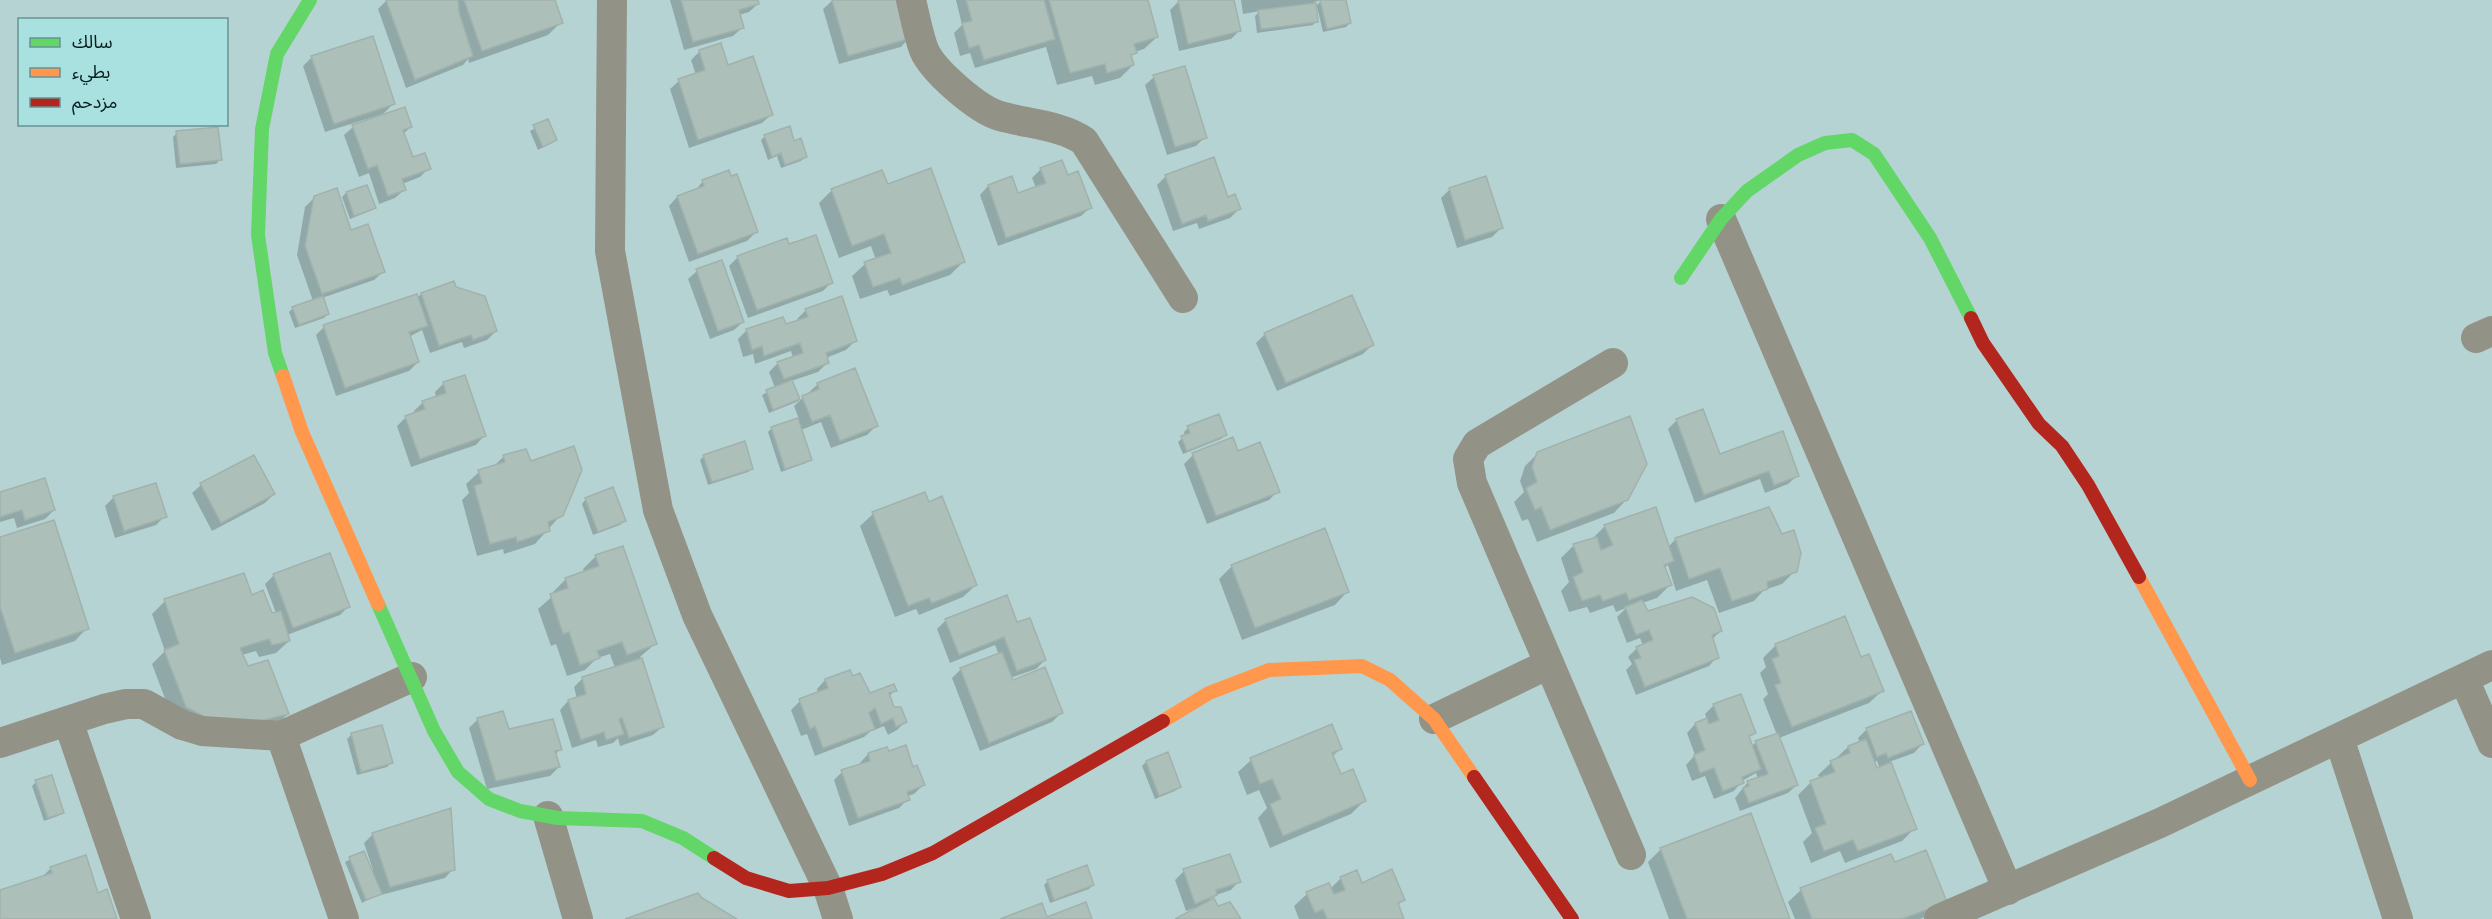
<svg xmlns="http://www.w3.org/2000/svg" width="2492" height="919" font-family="'Varela Round','Noto Sans Arabic',sans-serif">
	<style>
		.shadow { fill: #0003; fill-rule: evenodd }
		.building { fill: #adbfb9; stroke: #a0b2ab; stroke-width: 1.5 }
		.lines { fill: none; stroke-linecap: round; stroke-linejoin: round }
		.street { stroke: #939286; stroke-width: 30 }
		.fast { stroke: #63d668; stroke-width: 14 }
		.slow { stroke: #ff974d; stroke-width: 14 }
		.jam { stroke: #b3261e; stroke-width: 14 }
	</style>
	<rect width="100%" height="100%" fill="#b6d3d3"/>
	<path class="shadow" d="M387,0h166l8,22 -13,13 -79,28 -1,-4 -5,6 -57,23 -28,-79z
		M670,0h87l1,4 -9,8 -10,3 3,13 -9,8 -49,14z
		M833,0l76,38 -8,9 -62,17 -16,-55z
		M956,0h190l11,37 -13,12 -9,3 -5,5 3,8 -13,13 -25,7 -3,-9 -35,9 -11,-38 -71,21 -5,-15 -10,3 -6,-23 8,-8z
		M1184,0h48l8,30 -9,9 -52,12 -9,-41 9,-9z
		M1241,0h104l5,23 -4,4 -23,5 -6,-25h-2l2,14 -4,4 -56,8 -2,-17 5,-5 -17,3zM1322,0l-7,7 -1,-5z
		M700,51l27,16 44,48 -9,8 -73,25 -19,-59 9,-8 17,-6 -5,-15z
		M312,57l81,47 -10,10 -58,18 -22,-66z
		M1154,77l51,60 -9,9 -29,9 -22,-70z
		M547,121l9,19 -18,10 -8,-19z
		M353,127h58l-8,7 9,25 17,9 -9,9 -18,7 2,6 -9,8 -16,6 -10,-31 -10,4 -15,-42z
		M177,133l43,27 -4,4 -40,4 -3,-31z
		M765,136l40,21 -4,4 -20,7 -4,-12 -9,4 -7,-20z
		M1041,169l26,8 23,31 -9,8 -83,30 -18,-51 8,-9 23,-8 6,17 19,-7 -4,-10z
		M1166,176l61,23 12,10 -9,9 -31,11 -2,-6 -24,8 -16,-46z
		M703,181l53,51 -9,9 -58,21 -20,-56 8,-9 18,-6z
		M366,186l8,21 -4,4 -20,8 -8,-22 4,-4z
		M887,186l76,76 -13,13 -60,21 -3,-6 -27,9 -8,-23 13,-12 11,-4 -5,-14 -32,12 -20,-55 13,-13z
		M1450,189l51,39 -9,9 -35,11 -16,-50z
		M314,198l37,34 32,40 -9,8 -52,18 6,16 -4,4 -29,10 -6,-16 4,-4 20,-7 -16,-46 8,-48z
		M788,246l43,37 -8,8 -75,27 -19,-52 9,-9z
		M697,271l46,51 -9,8 -24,9 -22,-60z
		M455,288l41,43 -9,9 -23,8 -2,-6 -32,11 -8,-23 -13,7 9,25 -9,9 -73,25 -20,-61 8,-8 93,-29 4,-4z
		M806,310l49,31 -9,9 -20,8 1,5 -9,9 -27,9 8,20 -30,12 -7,-18 13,-7 -6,-16 9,-9 15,-5 -2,-7 -36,13 -2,-10 -10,3 -5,-18 8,-8 36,-12 3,7 13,-4 -1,-3z
		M1265,334l107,11 -9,9 -86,37 -21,-48z
		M464,377l20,59 -8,9 -65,22 -14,-41 9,-9 9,-3 -1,-3 9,-9 13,-4 -1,-6 8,-8z
		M818,384l58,42 -9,9 -36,13 -10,-26 -20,8 9,29 -4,4 -25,9 -13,-40 4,-4 27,-9 -5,-13z
		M1677,420l42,36 78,20 -9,8 -23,9 -5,-14 -65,24 -27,-74z
		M1188,428l37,7 -4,4 -38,15 -5,-12 7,-6 -1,-4z
		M1232,439l5,14 41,38 -9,9 -62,24 -23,-60 9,-9z
		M1538,453l89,46 -13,14 -77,29 -9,-23 -6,2 -8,-19 10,-10 -4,-11 5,-15z
		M504,456l26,7 31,52 -26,29 -31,10 -1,-5 -26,7 -15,-56 7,-7 -3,-9 13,-12 14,-5z
		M704,456l48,12 -4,4 -40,13 -8,-25z
		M201,485l73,9 -9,9 -53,28 -20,-38z
		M0,493l54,17 -9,9 -28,9 -3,-10 -14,4z
		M114,497l51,19 -9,9 -41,13 -10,-32z
		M586,499l38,22 -4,4 -27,10 -11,-31z
		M873,514l103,71 -13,12 -44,18 -3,-6 -21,8 -35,-91z
		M1605,526l63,21 8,-8 119,32 -13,13 -18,6 -10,11 -35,12 -12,-33 -31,11 -8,-26 -4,3 6,17 -13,13 -15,5 5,10 74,18 -10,9 6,17 -8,9 -73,29 -10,-25 6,-6 -4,-7 9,-9 6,-2 -3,-8 -13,5 -10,-26 9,-9 -10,4 -3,-7 -23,8 -3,-6 -18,5 -8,-21 8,-9 -8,-24 13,-13 17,-5z
		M0,539l87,89 -12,13 -73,24 -2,-7z
		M596,556l59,88 -15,13 22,70 -9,8 -33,11 -2,-8 -5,5 -15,4 -2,-7 -24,8 -12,-38 8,-9 9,-2 -3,-12 8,-8 33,-11 -5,-14 -13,4 -12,12 -18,6 -11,-32 -5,2 -13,-37 16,-14 -1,-3 13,-13 18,-6 -1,-4z
		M1232,566l115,26 -12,13 -93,35 -23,-61z
		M274,575l74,32 -8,8 -53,20 2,6 -13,12 -17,4 -3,-6 -14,4 5,13 41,46 -13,12 -102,-6 -21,-56 13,-13 -13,-37 13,-13 86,-4 20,18 5,-2 -11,-29z
		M946,620l70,4 29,36 -9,9 -26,9 51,35 -9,9 -72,29 -28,-73 9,-9 38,-14 -4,-10 -45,18 -13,-34z
		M1776,645l84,14 22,32 -13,12 -90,35 18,47 -9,8 -48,18 -5,-13 13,-16 10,-3 -2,-6 -14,8 -8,10 -20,8 -9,-23 -13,5 -6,-16 9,-10 -8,-22 8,-9 12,-4 -2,-6 9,-9 40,28 -6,5 3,9 5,-5 21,-7 -14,-36 5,-5 -8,-21 6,-6 -3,-9z
		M853,678l16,17 26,-5 -6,7 4,12 12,13 -8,8 -9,5 -4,-9 -12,5v-1l-8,7 -49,19 -8,-22 -6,2 -10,-26 9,-9 18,-7 -1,-5 8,-9z
		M478,719l82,30 -5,6 4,12 -9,9 -63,13 -18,-61z
		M381,727l10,36 -4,4 -30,8 -10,-36 4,-4z
		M1867,729l55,15 -8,9 -25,9 26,66 -13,13 -57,22 -5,-12 -29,12 -8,-21 9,-9 -14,-38 12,-12 10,-4 -2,-4 30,-28 12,-4 -2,-5zM1877,761l3,8 -3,1 -4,-8z
		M886,749l2,4 24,16 11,16 -9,9 -7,2 1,3 -9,9 -50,18 -15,-46 8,-8 18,-6v-3l8,-9z
		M1340,749l-8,8 8,19 24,25 -13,13 -81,34 -12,-30 9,-10 -8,-18 -12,5 -9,-23 13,-12z
		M1146,762l33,25 -4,4 -20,8 -13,-33z
		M36,782l27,30 -5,4 -14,5 -12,-35z
		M1750,815l39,104h-120l-21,-57 12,-12z
		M373,834l80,35 -8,9 -64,17v-2l-19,10 -17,-41 18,-9 8,18 2,-1 -9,-27z
		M1926,852l6,62 -12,5h-125l-7,-17 13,-12 93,-26z
		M51,868l46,27 19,24h-116v-27l40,-13z
		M1184,871l55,10 -8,9 -18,6 -7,8 33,15h-61l17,-9 -1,-2 -8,3 -11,-31z
		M1341,878l62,22 -6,6 6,13h-104l-5,-13 13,-12 22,-9 1,4z
		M1048,881l45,4 -4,4 -39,14 -6,-18z"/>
	<path class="building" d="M386,0h72l1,12 14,44 -58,24z
		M464,0h91l8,23 -81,28z
		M681,0h77l1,4 -20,6 5,18 -51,14z
		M832,0h68l11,38 -63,18z
		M966,0h78l11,39 -71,21 -5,-15 -10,3 -7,-25 10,-2z
		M1049,0h99l10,37 -24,7 3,9 -6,2 3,10 -27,8 -2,-9 -35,9z
		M1178,0h56l7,31 -53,13z
		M1320,0h26l5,23 -24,6z
		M1316,3l2,19 -57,7 -3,-19z
		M373,36l22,68 -61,20 -23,-68z
		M721,43l7,22 25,-9 20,59 -75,25 -20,-61 27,-9 -6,-20z
		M1185,66l22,72 -32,9 -22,-72z
		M405,107l7,20 -9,3 10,27 12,-4 6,16 -29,10 4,11 -18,6 -11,-31 -9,4 -16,-44z
		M548,119l9,21 -14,7 -10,-22z
		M790,126l4,15 7,-3 6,19 -22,8 -4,-12 -9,4 -8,-22z
		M218,127l4,33 -42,4 -4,-33z
		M1214,157l14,40 7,-3 6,15 -33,12 -2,-6 -24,9 -17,-49z
		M1062,160l6,15 10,-4 14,37 -86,30 -18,-53 24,-9 6,17 28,-10 -6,-15z
		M931,168l34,94 -63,23 -2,-7 -27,9 -9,-25 27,-9 -7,-19 -32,12 -21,-57 51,-19 6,14z
		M729,170l2,6 6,-2 21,58 -60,22 -21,-58 27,-10 -2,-6z
		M1486,176l17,52 -38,12 -16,-52z
		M367,185l9,23 -22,8 -8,-24z
		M337,188l14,42 17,-6 17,48 -63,22 -17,-48 9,-50z
		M816,235l17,48 -76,27 -20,-54 50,-18 2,6z
		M722,260l22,62 -26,9 -22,-62z
		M454,281l2,6 29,9 12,35 -24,9 -2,-5 -32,11 -18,-53z
		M417,294l11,32 -19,6 10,30 -74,26 -22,-63z
		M1352,295l22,50 -88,38 -22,-50z
		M323,296l6,18 -30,11 -7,-18z
		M842,296l15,45 -31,12 3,10 -45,16 -7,-17 26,-9 -3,-10 -36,13 -2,-10 -10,4 -6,-21 37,-12 3,7 22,-7 -3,-8z
		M855,368l23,58 -38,15 -10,-26 -18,7 -10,-26 17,-7 -2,-6z
		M465,375l21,61 -66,23 -15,-43 20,-7 -3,-8 24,-8 -3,-11z
		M792,380l8,19 -27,11 -7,-20z
		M1703,409l17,45 63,-23 16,45 -25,9 -5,-14 -65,24 -28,-76z
		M1219,414l8,21 -40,16 -6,-15 9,-3 -3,-7z
		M1630,416l17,48 -19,36 -78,30 -9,-23 -6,3 -9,-22 11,-6 -5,-15 5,-15z
		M798,418l14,42 -27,9 -14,-42z
		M1233,437l5,14 22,-9 20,50 -64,24 -24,-63z
		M745,441l8,28 -41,13 -9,-27z
		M574,446l8,24 -19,46 -15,6 2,9 -33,11 -1,-5 -26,7 -16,-58 8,-3 -4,-13 27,-8 -2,-7 23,-6 5,12z
		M254,455l21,39 -54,29 -21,-40z
		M45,478l10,32 -30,10 -3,-10 -22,7v-25z
		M156,483l11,34 -43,14 -11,-35z
		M613,487l13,34 -28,11 -13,-34z
		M925,492l4,10 13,-6 35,89 -45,18 -3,-5 -21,8 -36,-94z
		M1656,507l18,54 -10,4 8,20 -43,15 -3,-7 -23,8 -3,-6 -18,6 -9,-24 10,-5 -10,-28 24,-7 4,13 12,-5 -9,-20z
		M1769,507l13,27 12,-4 7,23 -4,19 -30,10 1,7 -36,12 -12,-33 -31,11 -14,-41z
		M54,520l35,109 -74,24 -15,-46v-70z
		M1325,528l24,64 -94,36 -24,-63z
		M623,546l34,98 -30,11 -5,-13 -25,9 3,7 -20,7 -11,-33 -6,2 -13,-40 18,-6 -3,-10 34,-12 -4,-11z
		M330,553l20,54 -57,21 -20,-54z
		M244,573l8,22 11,-5 9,23 9,-2 9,30 -18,4 -3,-6 -29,9 8,18 20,-6 21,54 -62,15 -41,-22 -22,-57 15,-6 -15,-45z
		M1007,595l10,27 13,-4 16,42 -29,11 -13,-34 -45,18 -14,-36z
		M1692,597l22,11 8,23 -10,4 7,23 -74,29 -11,-27 7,-2 -5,-11 17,-7 -4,-10 -13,5 -11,-28 17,-7 6,11z
		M1845,616l16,41 8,-3 15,37 -92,36 -17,-42 6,-2 -9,-24 7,-3 -4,-12z
		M1002,652l11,28 32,-13 18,46 -74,30 -29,-75z
		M642,658l22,69 -35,11 -7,-20 -3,1 5,15 -18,6 -2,-8 -23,8 -13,-40 18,-6 -4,-17z
		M850,670l3,6 7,-3 10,20 24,-9 3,7 -8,2 5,14h7l6,15 -11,5 -3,-9 -12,6 -6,-16 -6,5 6,16 -52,19 -8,-22 -5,3 -11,-30 29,-11 -3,-9z
		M1741,694l15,39 -7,3 12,33 -19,8 2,6 -21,8 -9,-23 -14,5 -6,-18 11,-5 -10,-27 12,-5 2,6 10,-4 -6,-16z
		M503,711l6,18 44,-10 9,31 -7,1 5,16 -64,14 -19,-63z
		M1911,711l13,33 -36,14 -2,-5 -9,4 -11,-29z
		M1332,724l10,25 -10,4 9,21 12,-5 13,32 -83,35 -13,-32 11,-5 -9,-20 -12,5 -10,-26z
		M382,725l11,38 -32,9 -10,-39z
		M1778,733l20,52 -49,18 -6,-15 6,-2 -2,-5 21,-7 -13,-33z
		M1866,739l11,29 14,-6 26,67 -59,22 -5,-11 -29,11 -9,-23 11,-4 -16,-43 25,-9 -5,-11 20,-8 -2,-7z
		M906,745l7,22 4,-2 8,20 -18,7 3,8 -52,18 -17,-48 29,-9 -2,-8 19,-6 2,4z
		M1168,752l13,35 -22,9 -13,-35z
		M52,775l12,38 -16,5 -13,-38z
		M451,808l4,62 -65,17 -18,-54z
		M1751,813l39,106h-103l-27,-71z
		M1926,850l21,52 -45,17h-90l-12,-31 91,-34 4,8z
		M364,851l18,43 -16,6 -17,-43z
		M1230,854l11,28 -25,8 1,5 -22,9 -12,-35z
		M86,855l12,38 9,-4 10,30h-117v-29l52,-17 -2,-6z
		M1087,865l7,20 -40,15 -7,-20z
		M1392,869l13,31 -7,3 6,16h-77l-4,-10 -8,4 -9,-21 23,-9 5,11 11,-4 -5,-13 17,-7 5,13z
		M698,893l4,5 35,21h-112z
		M1214,898l4,8 12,-4 11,17h-66z
		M1086,902l6,17h-92l42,-16 5,14z"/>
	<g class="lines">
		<path class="street" d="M612,0l-2,251 48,259 39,105 131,273 10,31
			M911,0c4,16 7,34 13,50 9,21 54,60 76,66 28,8 61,9 84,25l99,157
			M1721,219l287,671
			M2476,338l16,-7
			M1613,363l-136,81 -9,15 4,24 159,372
			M2464,679l28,64
			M1434,719l115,-55
			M68,721l68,198
			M281,736l63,183
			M2339,738l59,181
			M0,743l104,-34 22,-5h18l38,21 20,6 79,5 131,-59
			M548,816l30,103
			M1939,919l221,-96 332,-158"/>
		<path class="fast" d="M1681,278l40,-59 26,-28 51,-36 27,-12 27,-3 22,14 56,84 41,80
			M283,376l-8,-23 -17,-118 4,-106 15,-75 33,-54
			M378,604l56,127 24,41 31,27 31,12 38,7 84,3 41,17 31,20"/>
		<path class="slow" d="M283,376l19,56 76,172
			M2139,577l111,203
			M1163,721l46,-28 60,-23 93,-4 28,14 44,39 40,58"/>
		<path class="jam" d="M1971,318l12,25 56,81 23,22 26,39 51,92
			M1474,777l98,142
			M714,858l32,20 43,13 39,-3 54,-14 51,-21 230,-132"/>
	</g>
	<rect x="18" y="18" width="210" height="108" fill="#a9e0e0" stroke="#699293" stroke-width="1.5"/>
	<rect x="30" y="38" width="30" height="9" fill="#63d668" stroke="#699293" stroke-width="1.5"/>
	<text x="72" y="48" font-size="18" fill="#081e1f">سالك</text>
	<rect x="30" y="68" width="30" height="9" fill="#ff974d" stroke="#699293" stroke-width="1.5"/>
	<text x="72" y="78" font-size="18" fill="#081e1f">بطيء</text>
	<rect x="30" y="98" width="30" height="9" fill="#b3261e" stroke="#699293" stroke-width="1.5"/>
	<text x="72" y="108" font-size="18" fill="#081e1f">مزدحم</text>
</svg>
